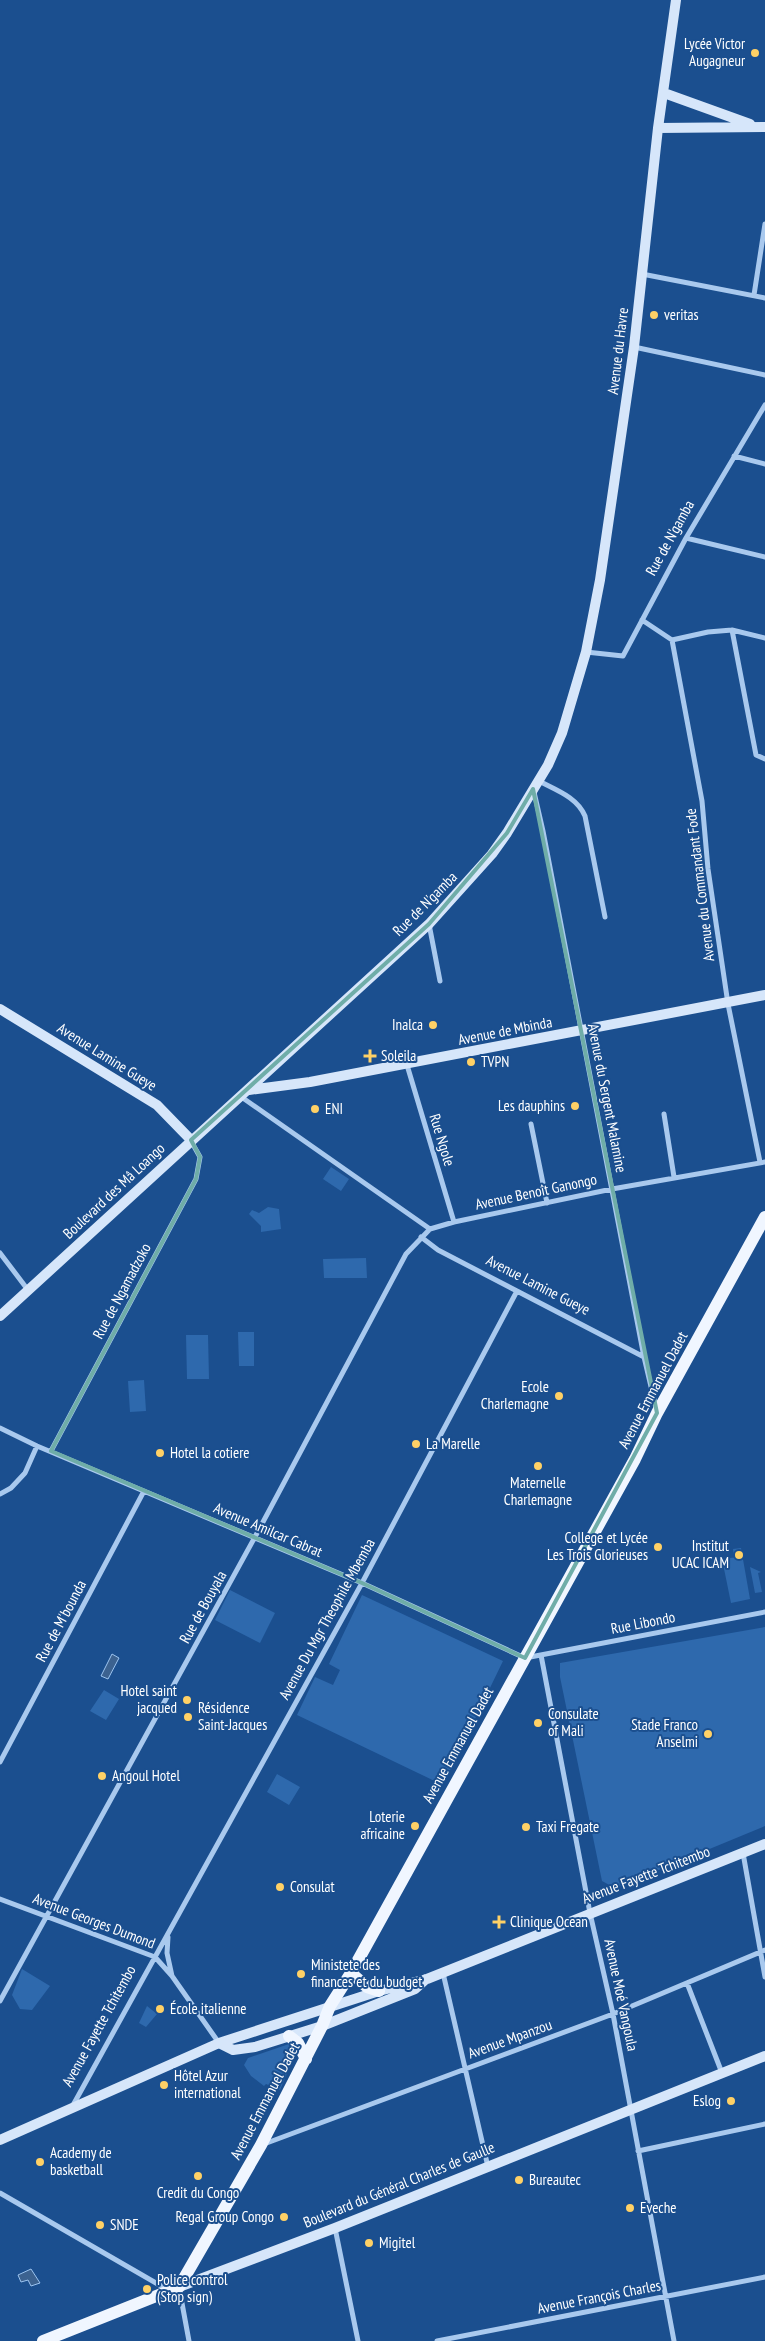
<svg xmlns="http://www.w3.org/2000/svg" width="765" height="2341" font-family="'PT Sans Narrow',sans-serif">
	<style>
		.green { fill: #2e69ad }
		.water { fill: #3c6290; stroke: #9cc4f0 }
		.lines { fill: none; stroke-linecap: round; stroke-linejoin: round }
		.street { stroke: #a9c9ee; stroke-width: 5 }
		.secondary { stroke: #d6e6fa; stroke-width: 10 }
		.primary { stroke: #f0f6ff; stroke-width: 12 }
		.marked { fill: none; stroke: #6fada8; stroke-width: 4; stroke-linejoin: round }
		.poi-dot { fill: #ffd166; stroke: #1b4f8f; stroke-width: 2 }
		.labels { text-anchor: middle; stroke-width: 4; stroke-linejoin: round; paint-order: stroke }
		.poi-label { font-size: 15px; fill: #fff; stroke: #1b4f8f; text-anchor: start }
		.street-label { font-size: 15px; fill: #fff; stroke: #1b4f8f }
	</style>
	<rect width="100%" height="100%" fill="#1b4f8f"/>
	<path class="green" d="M331,1167l18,12 -8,12 -18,-12z
		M268,1207l11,2 2,20 -20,3v-6l-12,-12 3,-4 7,3z
		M366,1258l1,20h-43l-1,-19z
		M238,1332h16v34h-15z
		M186,1335h22l1,44h-22z
		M144,1380l2,31 -16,1 -2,-31z
		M741,1548l9,51 -19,4 -9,-44 16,-2v-2l-4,1 -1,-7z
		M750,1567l11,5 -3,1 4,19 -7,1z
		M230,1590l45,23 -15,30 -45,-23z
		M362,1595l141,66 -60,124 -146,-70 18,-38 18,8 7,-15 -11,-6z
		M765,1627v199l-150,62 -13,-7 -42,-204v-14z
		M104,1690l15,9 -13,21 -16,-9z
		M277,1774l23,13 -11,18 -22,-13z
		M22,1969l28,17 -18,24 -12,-1 -8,-14z
		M147,2006l10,8 -11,13 -7,-4z
		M289,2044l11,8 -6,5 -14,33 -14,-6 -2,2 -13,-10 -7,-11 4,-7z"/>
	<path class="water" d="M112,1654l7,4 -11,21 -7,-3z
		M31,2269l9,14 -9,3 -3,-6 -7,2 -3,-7z"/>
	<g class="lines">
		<path class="street" d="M642,274l123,24
			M754,295l11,-71
			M634,347l131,28
			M734,456l31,8
			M686,538l79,19
			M642,620l30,20 30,161 6,68 20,135 32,158
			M732,630l24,125 9,4
			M672,640l36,-8 24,-2 33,8
			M586,652l37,4 63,-118 79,-133
			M539,781c17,9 38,16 46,35l20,101
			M534,792l9,39 101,526 12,51
			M429,924l11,57
			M407,1065l47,157
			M240,1096l190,133
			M664,1114l10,63
			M531,1124l16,79
			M421,1237l17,13 206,107
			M0,1253l28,37
			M0,1428l37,18 325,137 163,75 240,-46
			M51,1451l145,-272 4,-22 -9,-16
			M0,1494l11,-6 14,-15 12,-27
			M541,1655l49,258 23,101 61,327
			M0,1762l144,-271
			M743,1853l22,124
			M0,1899l155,58 17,19 47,67
			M168,1937l-1,16 5,23
			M443,1973l45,194
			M687,1983l35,90
			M0,2001l255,-464 151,-283 24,-25 24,-7 158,-33 153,-27
			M72,2107l290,-524 155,-292
			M264,2144l349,-130 152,-64
			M638,2151l127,-27
			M0,2193l168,97
			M335,2228l23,113
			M179,2287l10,54
			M437,2341l328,-64"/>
		<path class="secondary" d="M664,93l86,31
			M658,128l107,-1
			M0,1009l157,96 34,35
			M249,1090l61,-8 455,-87
			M0,1316l429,-392 63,-70 15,-21 41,-68 14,-32 24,-81 14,-72 34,-233 24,-219 18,-128
			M219,2043l14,7 22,-3 67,-21 93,-37 11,-10
			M0,2140l219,-97 160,-52 48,-12 338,-135
			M179,2287l156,-59 430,-172"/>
		<path class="primary" d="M351,1973l16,14 12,4
			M289,2036l9,7 8,16
			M43,2341l136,-54 82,-142 61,-119 8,-20 21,-33 284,-514 22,-46 108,-196"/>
	</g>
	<path class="marked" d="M533,789l124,624 -132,245 -163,-75 -311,-132 145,-272 4,-22 -9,-17 238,-216 78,-91z"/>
	<g class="poi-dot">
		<circle cx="755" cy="53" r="5"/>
		<circle cx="654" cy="315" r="5"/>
		<circle cx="433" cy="1025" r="5"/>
		<path d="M367.5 1048.5h5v5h5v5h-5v5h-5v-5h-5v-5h5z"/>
		<circle cx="471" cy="1062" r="5"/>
		<circle cx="575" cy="1106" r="5"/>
		<circle cx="315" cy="1109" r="5"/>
		<circle cx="559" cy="1396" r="5"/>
		<circle cx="416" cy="1444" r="5"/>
		<circle cx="160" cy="1453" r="5"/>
		<circle cx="538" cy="1466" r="5"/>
		<circle cx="658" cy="1547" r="5"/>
		<circle cx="739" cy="1555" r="5"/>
		<circle cx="187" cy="1700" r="5"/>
		<circle cx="188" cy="1717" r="5"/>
		<circle cx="538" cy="1723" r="5"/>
		<circle cx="708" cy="1734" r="5"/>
		<circle cx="102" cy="1776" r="5"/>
		<circle cx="415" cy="1826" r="5"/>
		<circle cx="526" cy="1827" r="5"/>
		<circle cx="280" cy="1887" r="5"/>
		<path d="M496.5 1914.5h5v5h5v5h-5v5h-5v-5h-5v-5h5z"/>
		<circle cx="301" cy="1974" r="5"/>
		<circle cx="160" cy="2009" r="5"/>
		<circle cx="164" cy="2085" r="5"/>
		<circle cx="731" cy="2101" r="5"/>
		<circle cx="40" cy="2162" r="5"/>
		<circle cx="198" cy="2176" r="5"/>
		<circle cx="519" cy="2180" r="5"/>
		<circle cx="630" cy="2208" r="5"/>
		<circle cx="284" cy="2217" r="5"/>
		<circle cx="100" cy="2225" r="5"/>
		<circle cx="369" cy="2243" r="5"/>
		<circle cx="147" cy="2289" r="5"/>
	</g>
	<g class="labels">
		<g class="poi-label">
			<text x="745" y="49" text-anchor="end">Lycée Victor<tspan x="745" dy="17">Augagneur</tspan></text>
			<text x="664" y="320">veritas</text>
			<text x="423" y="1030" text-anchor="end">Inalca</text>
			<text x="381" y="1061">Soleila</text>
			<text x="481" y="1067">TVPN</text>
			<text x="565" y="1111" text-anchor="end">Les dauphins</text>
			<text x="325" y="1114">ENI</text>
			<text x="549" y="1392" text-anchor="end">Ecole<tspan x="549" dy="17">Charlemagne</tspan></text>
			<text x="426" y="1449">La Marelle</text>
			<text x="170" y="1458">Hotel la cotiere</text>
			<text x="538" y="1488" text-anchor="middle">Maternelle<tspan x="538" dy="17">Charlemagne</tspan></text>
			<text x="648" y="1543" text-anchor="end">College et Lycée<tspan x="648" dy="17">Les Trois Glorieuses</tspan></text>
			<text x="729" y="1551" text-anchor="end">Institut<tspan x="729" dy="17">UCAC ICAM</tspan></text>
			<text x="177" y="1696" text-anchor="end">Hotel saint<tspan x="177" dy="17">jacqued</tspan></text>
			<text x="198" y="1713">Résidence<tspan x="198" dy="17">Saint-Jacques</tspan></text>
			<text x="548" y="1719">Consulate<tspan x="548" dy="17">of Mali</tspan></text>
			<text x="698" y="1730" text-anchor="end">Stade Franco<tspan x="698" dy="17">Anselmi</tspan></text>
			<text x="112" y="1781">Angoul Hotel</text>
			<text x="405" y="1822" text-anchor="end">Loterie<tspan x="405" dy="17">africaine</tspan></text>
			<text x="536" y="1832">Taxi Fregate</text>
			<text x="290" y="1892">Consulat</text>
			<text x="510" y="1927">Clinique Ocean</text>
			<text x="311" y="1970">Ministete des<tspan x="311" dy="17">finances et du budget</tspan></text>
			<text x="170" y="2014">École italienne</text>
			<text x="174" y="2081">Hôtel Azur<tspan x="174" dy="17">international</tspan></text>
			<text x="721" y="2106" text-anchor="end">Eslog</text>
			<text x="50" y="2158">Academy de<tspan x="50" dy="17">basketball</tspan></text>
			<text x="529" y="2185">Bureautec</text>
			<text x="198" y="2198" text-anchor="middle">Credit du Congo</text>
			<text x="640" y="2213">Eveche</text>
			<text x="274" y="2222" text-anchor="end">Regal Group Congo</text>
			<text x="110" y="2230">SNDE</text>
			<text x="379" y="2248">Migitel</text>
			<text x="157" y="2285">Police control<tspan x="157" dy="17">(Stop sign)</tspan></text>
		</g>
		<g class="street-label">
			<text transform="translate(618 351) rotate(-83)" y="5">Avenue du Havre</text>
			<text transform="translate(670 538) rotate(-61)" y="5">Rue de N'gamba</text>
			<text transform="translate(700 885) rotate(-97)" y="5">Avenue du Commandant Fode</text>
			<text transform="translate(425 904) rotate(-45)" y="5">Rue de N'gamba</text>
			<text transform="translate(505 1031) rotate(-11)" y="5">Avenue de Mbinda</text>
			<text transform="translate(107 1057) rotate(32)" y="5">Avenue Lamine Gueye</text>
			<text transform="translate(607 1098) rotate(79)" y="5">Avenue du Sergent Malamine</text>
			<text transform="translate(442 1140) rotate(73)" y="5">Rue Ngole</text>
			<text transform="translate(114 1191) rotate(-43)" y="5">Boulevard des Mâ Loango</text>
			<text transform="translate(536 1192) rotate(-12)" y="5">Avenue Benoît Ganongo</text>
			<text transform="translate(538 1285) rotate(27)" y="5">Avenue Lamine Gueye</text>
			<text transform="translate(122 1291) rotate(-62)" y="5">Rue de Ngamadzoko</text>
			<text transform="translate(653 1390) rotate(-62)" y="5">Avenue Emmanuel Dadet</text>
			<text transform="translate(268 1530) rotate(23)" y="5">Avenue Amilcar Cabrat</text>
			<text transform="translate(203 1607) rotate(-61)" y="5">Rue de Bouyala</text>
			<text transform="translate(327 1619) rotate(-61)" y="5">Avenue Du Mgr Theophile Mbemba</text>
			<text transform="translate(61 1621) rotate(-62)" y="5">Rue de M'bounda</text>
			<text transform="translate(643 1623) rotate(-11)" y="5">Rue Libondo</text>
			<text transform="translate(458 1745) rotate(-61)" y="5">Avenue Emmanuel Dadet</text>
			<text transform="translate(646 1875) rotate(-21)" y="5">Avenue Fayette Tchitembo</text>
			<text transform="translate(94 1921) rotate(21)" y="5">Avenue Georges Dumond</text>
			<text transform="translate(621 1995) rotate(78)" y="5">Avenue Moé Vangoula</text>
			<text transform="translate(99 2026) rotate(-61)" y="5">Avenue Fayette Tchitembo</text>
			<text transform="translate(510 2039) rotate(-20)" y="5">Avenue Mpanzou</text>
			<text transform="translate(265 2101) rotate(-62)" y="5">Avenue Emmanuel Dadet</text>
			<text transform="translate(399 2185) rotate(-22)" y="5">Boulevard du Général Charles de Gaulle</text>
			<text transform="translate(599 2297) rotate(-11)" y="5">Avenue François Charles</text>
		</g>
	</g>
</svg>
